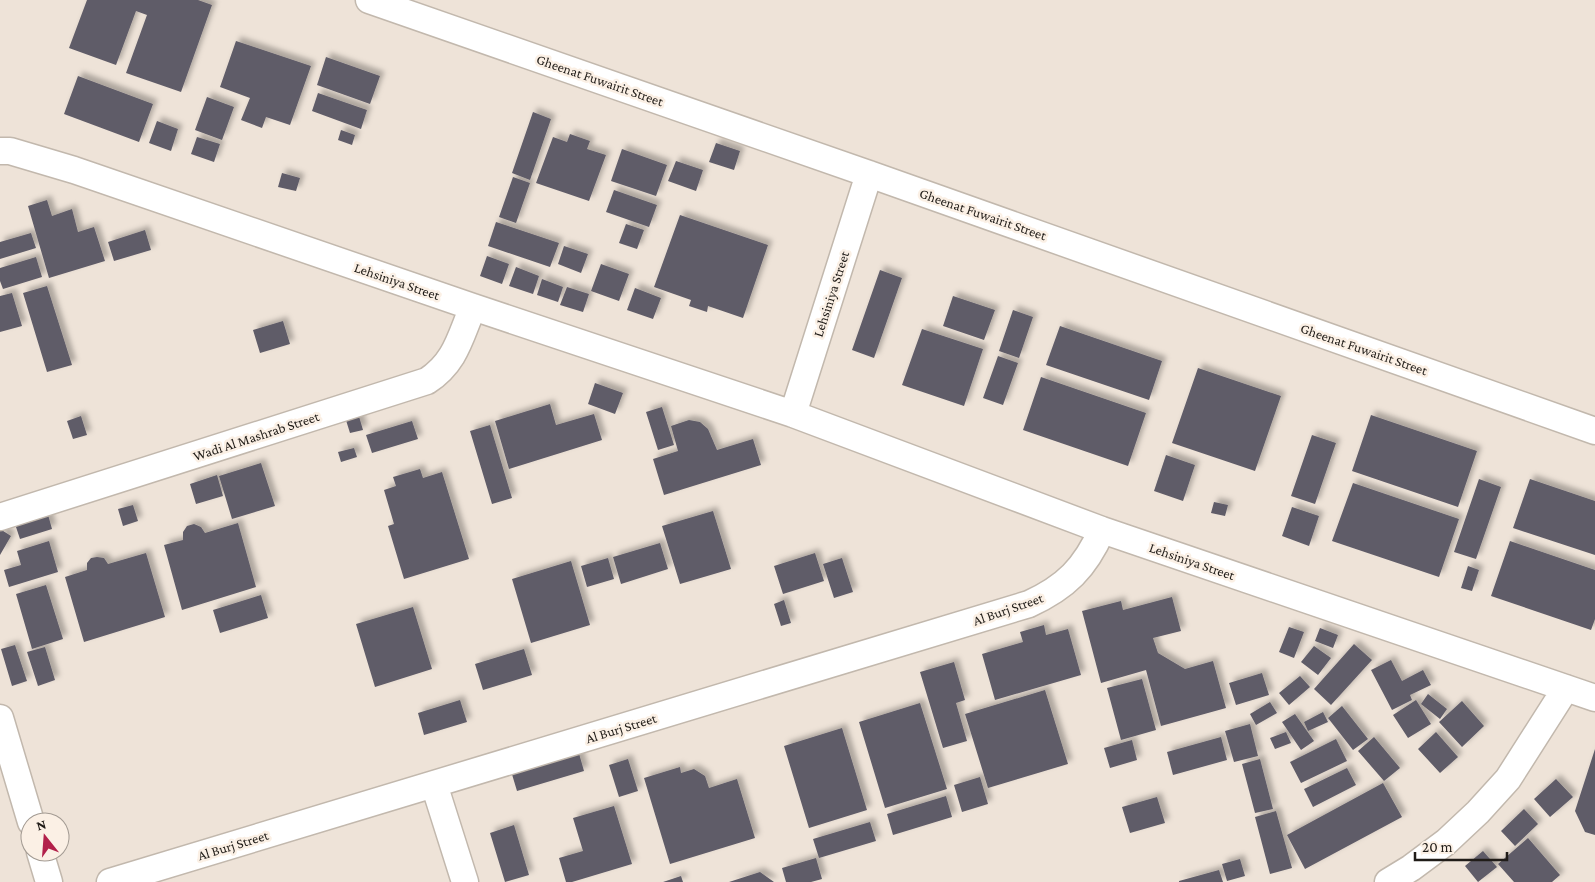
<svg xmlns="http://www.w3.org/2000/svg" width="1595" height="882" font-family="'Crimson Pro',serif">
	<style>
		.building { fill: #5f5b67; filter: url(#shadow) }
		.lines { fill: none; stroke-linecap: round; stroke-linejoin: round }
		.street-casing { stroke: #c2b8ad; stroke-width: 29 }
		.street { stroke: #fff; stroke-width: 26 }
		.labels { text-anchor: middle; stroke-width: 5; stroke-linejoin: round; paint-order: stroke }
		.street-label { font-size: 14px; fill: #201c18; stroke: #fbf0e5 }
	</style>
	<defs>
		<filter id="shadow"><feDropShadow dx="4.5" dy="-4.5" stdDeviation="2.5" flood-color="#0004"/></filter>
	</defs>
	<rect width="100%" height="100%" fill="#eee3d8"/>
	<path class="building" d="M87,0h111l14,5 -31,87 -55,-19 21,-58 -11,-4 -20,54 -47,-17z
		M236,41l75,25 -21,59 -24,-8 -4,11 -21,-8 9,-22 -30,-11z
		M326,57l54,19 -10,28 -53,-19z
		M78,76l75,28 -14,38 -75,-28z
		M318,93l49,17 -6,19 -49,-18z
		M207,97l27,10 -12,33 -27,-10z
		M533,112l18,7 -21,61 -18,-7z
		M157,121l21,8 -7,22 -22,-8z
		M341,130l14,5 -3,10 -14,-5z
		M570,134l20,7 -3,8 19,6 -17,46 -53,-18 17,-46 14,5z
		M197,137l23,7 -6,18 -23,-8z
		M716,143l24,8 -6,19 -25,-8z
		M622,149l45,16 -11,31 -45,-15z
		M676,161l27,9 -7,21 -28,-10z
		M282,173l18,5 -4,13 -18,-4z
		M513,177l17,6 -14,40 -17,-6z
		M614,190l43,15 -8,22 -43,-15z
		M47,200l5,16 20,-7 6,23 16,-5 11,34 -56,17 -21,-72z
		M680,215l88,30 -25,73 -35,-12 -1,6 -18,-6 2,-6 -37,-13z
		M496,222l63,21 -9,24 -62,-21z
		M626,224l18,6 -7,19 -18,-6z
		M145,230l6,20 -37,11 -6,-19z
		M31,233l5,15 -36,11v-17z
		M564,246l24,8 -7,19 -23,-9z
		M487,256l22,8 -7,20 -22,-8z
		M36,257l6,20 -39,12 -3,-8v-13z
		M601,264l28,10 -10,27 -28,-10z
		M516,267l23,9 -6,18 -24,-8z
		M880,270l22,8 -28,80 -22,-8z
		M542,279l21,8 -5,15 -21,-7z
		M47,286l25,79 -25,7 -24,-79z
		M567,287l22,7 -6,18 -23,-7z
		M635,288l26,10 -8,21 -26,-9z
		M12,293l10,33 -22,6v-36z
		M953,296l42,14 -11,30 -41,-14z
		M1013,310l20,7 -14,41 -20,-7z
		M283,321l7,23 -30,9 -7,-23z
		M1060,326l102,35 -13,39 -103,-35z
		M922,329l61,20 -19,57 -62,-21z
		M998,356l20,7 -15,42 -20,-7z
		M1198,368l83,28 -26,75 -83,-28z
		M1041,377l105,36 -18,53 -105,-36z
		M595,383l28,10 -8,21 -27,-10z
		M550,404l6,21 38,-11 8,26 -93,29 -14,-48z
		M662,407l12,38 -16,5 -12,-38z
		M358,413l5,17 -13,3 -5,-16z
		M1371,415l106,36 -19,56 -106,-36z
		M81,416l6,19 -14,4 -6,-18z
		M689,420l11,2 8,7 9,21 36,-11 8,26 -97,30 -11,-36 25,-8 -7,-25z
		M412,421l6,18 -46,14 -6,-18z
		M490,425l22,73 -20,6 -22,-73z
		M1312,435l24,8 -21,61 -24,-8z
		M354,448l3,9 -16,5 -3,-10z
		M1166,455l29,10 -12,36 -29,-10z
		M261,463l14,43 -43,13 -13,-43z
		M420,469l3,9 19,-6 27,87 -65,20 -16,-53 6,-2 -10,-34 12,-4 -3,-9z
		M217,475l6,21 -27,8 -6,-20z
		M1479,479l22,8 -25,72 -22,-7z
		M1530,479l65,22v54l-82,-27z
		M1353,483l106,36 -20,58 -107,-36z
		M1214,502l14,3 -3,11 -14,-3z
		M133,505l5,16 -15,5 -5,-17z
		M1292,507l27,9 -10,30 -27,-10z
		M47,511l5,18 -32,10 -6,-18z
		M713,511l18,58 -51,15 -18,-58z
		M238,523l18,64 -74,23 -18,-65 19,-5v-8l4,-6 7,-2 7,3 4,6z
		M0,529l11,7 -11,19z
		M49,541l9,31 -49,15 -5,-17 17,-5 -4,-14z
		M1510,541l85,29v49l-4,11 -100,-34z
		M660,543l8,26 -47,15 -8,-27z
		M146,553l19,64 -81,25 -19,-65 22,-7v-7l4,-5 6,-1 7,1 4,6z
		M815,553l9,28 -41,13 -9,-28z
		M608,558l6,21 -27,8 -6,-21z
		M842,558l11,34 -19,6 -11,-34z
		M571,561l19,64 -59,18 -19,-64z
		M1468,566l11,4 -7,21 -11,-3z
		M46,585l17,54 -31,10 -16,-55z
		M261,595l7,23 -48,15 -7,-23z
		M1172,597l9,34 -28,7 5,15 27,16 28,-8 13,47 -65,18 -15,-56 -45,13 -19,-72 39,-10 2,9z
		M784,600l7,23 -10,3 -7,-22z
		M413,607l19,62 -57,18 -19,-63z
		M1044,625l2,10 22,-6 13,46 -86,25 -13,-46 41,-12 -3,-10z
		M1289,627l15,5 -10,26 -15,-6z
		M1320,628l18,7 -5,13 -18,-7z
		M1354,644l18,16 -41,45 -17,-16z
		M15,645l12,36 -15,5 -11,-37z
		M1314,646l17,12 -13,17 -17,-13z
		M45,647l10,33 -17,6 -11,-34z
		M524,649l8,26 -49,15 -8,-26z
		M1391,660l11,21 21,-11 8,15 -21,10 2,5 -20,10 -21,-40z
		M954,662l11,38 -9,3 11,38 -24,7 -23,-76z
		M1262,673l7,22 -33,10 -7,-22z
		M1300,676l10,11 -21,18 -10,-12z
		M1142,679l14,51 -35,10 -14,-52z
		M1045,690l23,74 -80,24 -23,-74z
		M1428,694l19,15 -7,10 -19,-15z
		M460,700l7,22 -43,13 -6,-22z
		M1416,700l15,24 -23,14 -15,-23z
		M1462,701l22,25 -22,21 -23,-25z
		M1270,702l7,11 -21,12 -6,-11z
		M920,703l27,86 -62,19 -26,-86z
		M1342,706l26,33 -15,11 -25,-32z
		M1323,712l5,10 -20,9 -4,-9z
		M1295,714l19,27 -13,9 -19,-28z
		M1250,724l8,32 -24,6 -9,-31z
		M842,728l25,82 -58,18 -25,-82z
		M1286,732l5,11 -16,6 -5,-11z
		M1436,732l22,25 -18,16 -22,-24z
		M1221,737l6,23 -54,15 -6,-23z
		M1374,737l26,31 -16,13 -26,-30z
		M1336,739l11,22 -46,22 -11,-21z
		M1132,740l5,20 -27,8 -6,-20z
		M1595,749v86l-10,-3 -10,-21z
		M578,750l6,21 -67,20 -6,-20z
		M628,759l10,32 -19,6 -10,-32z
		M1260,759l13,50 -18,4 -13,-49z
		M680,767l1,6 13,-4 11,7 4,12 28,-9 18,59 -85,26 -26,-86z
		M1347,768l9,17 -43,22 -9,-18z
		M980,777l8,27 -26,8 -8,-27z
		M1556,779l17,18 -23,20 -16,-18z
		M1383,783l19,34 -97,52 -18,-34z
		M946,796l6,21 -59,18 -6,-21z
		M1157,797l8,26 -35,10 -8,-26z
		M614,806l18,58 -60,18h-6l-7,-24 24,-7 -10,-33z
		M1524,809l14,15 -23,22 -14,-15z
		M1276,811l16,57 -22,6 -15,-57z
		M870,822l6,19 -57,17 -6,-19z
		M514,825l15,50 -24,7 -15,-49z
		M1528,838l32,37 -8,7h-38l-16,-18z
		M1483,851l14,16 -19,15 -13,-16z
		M816,858l6,21 -11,3h-25l-4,-14z
		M1240,859l5,17 -18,5 -5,-17z
		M1219,870l4,12h-44v-1z
		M760,872l14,10h-45z
		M681,876l2,6h-20z"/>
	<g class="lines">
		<g class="street-casing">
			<path id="street" d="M369,0l500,174 726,257
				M0,151h10l64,19 399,137 320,107 309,116 493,168
				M793,414l76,-240
				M0,517l427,-136c29,-19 33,-44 46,-74
				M0,718l31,104
				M434,784l31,98
				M40,852l9,30
				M110,882l919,-278c37,-17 56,-36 73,-74
				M1388,882l23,-14 35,-26 32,-30 30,-33 58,-91"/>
		</g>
		<use href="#street" class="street"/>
	</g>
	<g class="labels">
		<g class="street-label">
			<text transform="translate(600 80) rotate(19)" y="5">Gheenat Fuwairit Street</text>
			<text transform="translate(983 214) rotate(19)" y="5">Gheenat Fuwairit Street</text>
			<text transform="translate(397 281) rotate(19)" y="5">Lehsiniya Street</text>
			<text transform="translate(831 294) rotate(-72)" y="5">Lehsiniya Street</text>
			<text transform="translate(1364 349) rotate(19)" y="5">Gheenat Fuwairit Street</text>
			<text transform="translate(256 436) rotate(-18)" y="5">Wadi Al Mashrab Street</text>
			<text transform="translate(1192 561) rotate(19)" y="5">Lehsiniya Street</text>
			<text transform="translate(1008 609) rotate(-19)" y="5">Al Burj Street</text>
			<text transform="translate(621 728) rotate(-17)" y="5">Al Burj Street</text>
			<text transform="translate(233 845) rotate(-17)" y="5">Al Burj Street</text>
		</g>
	</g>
	<g transform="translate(45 837) rotate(343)"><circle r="24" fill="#fbf0e5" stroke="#a39b93"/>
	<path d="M0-4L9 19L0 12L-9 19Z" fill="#b2204a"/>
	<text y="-8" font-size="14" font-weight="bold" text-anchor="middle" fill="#201c18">N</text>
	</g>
	<path d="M1415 852v8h92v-8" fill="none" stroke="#201c18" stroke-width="2.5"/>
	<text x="1422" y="852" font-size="15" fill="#201c18" stroke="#fbf0e5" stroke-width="4" paint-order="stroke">20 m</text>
</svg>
